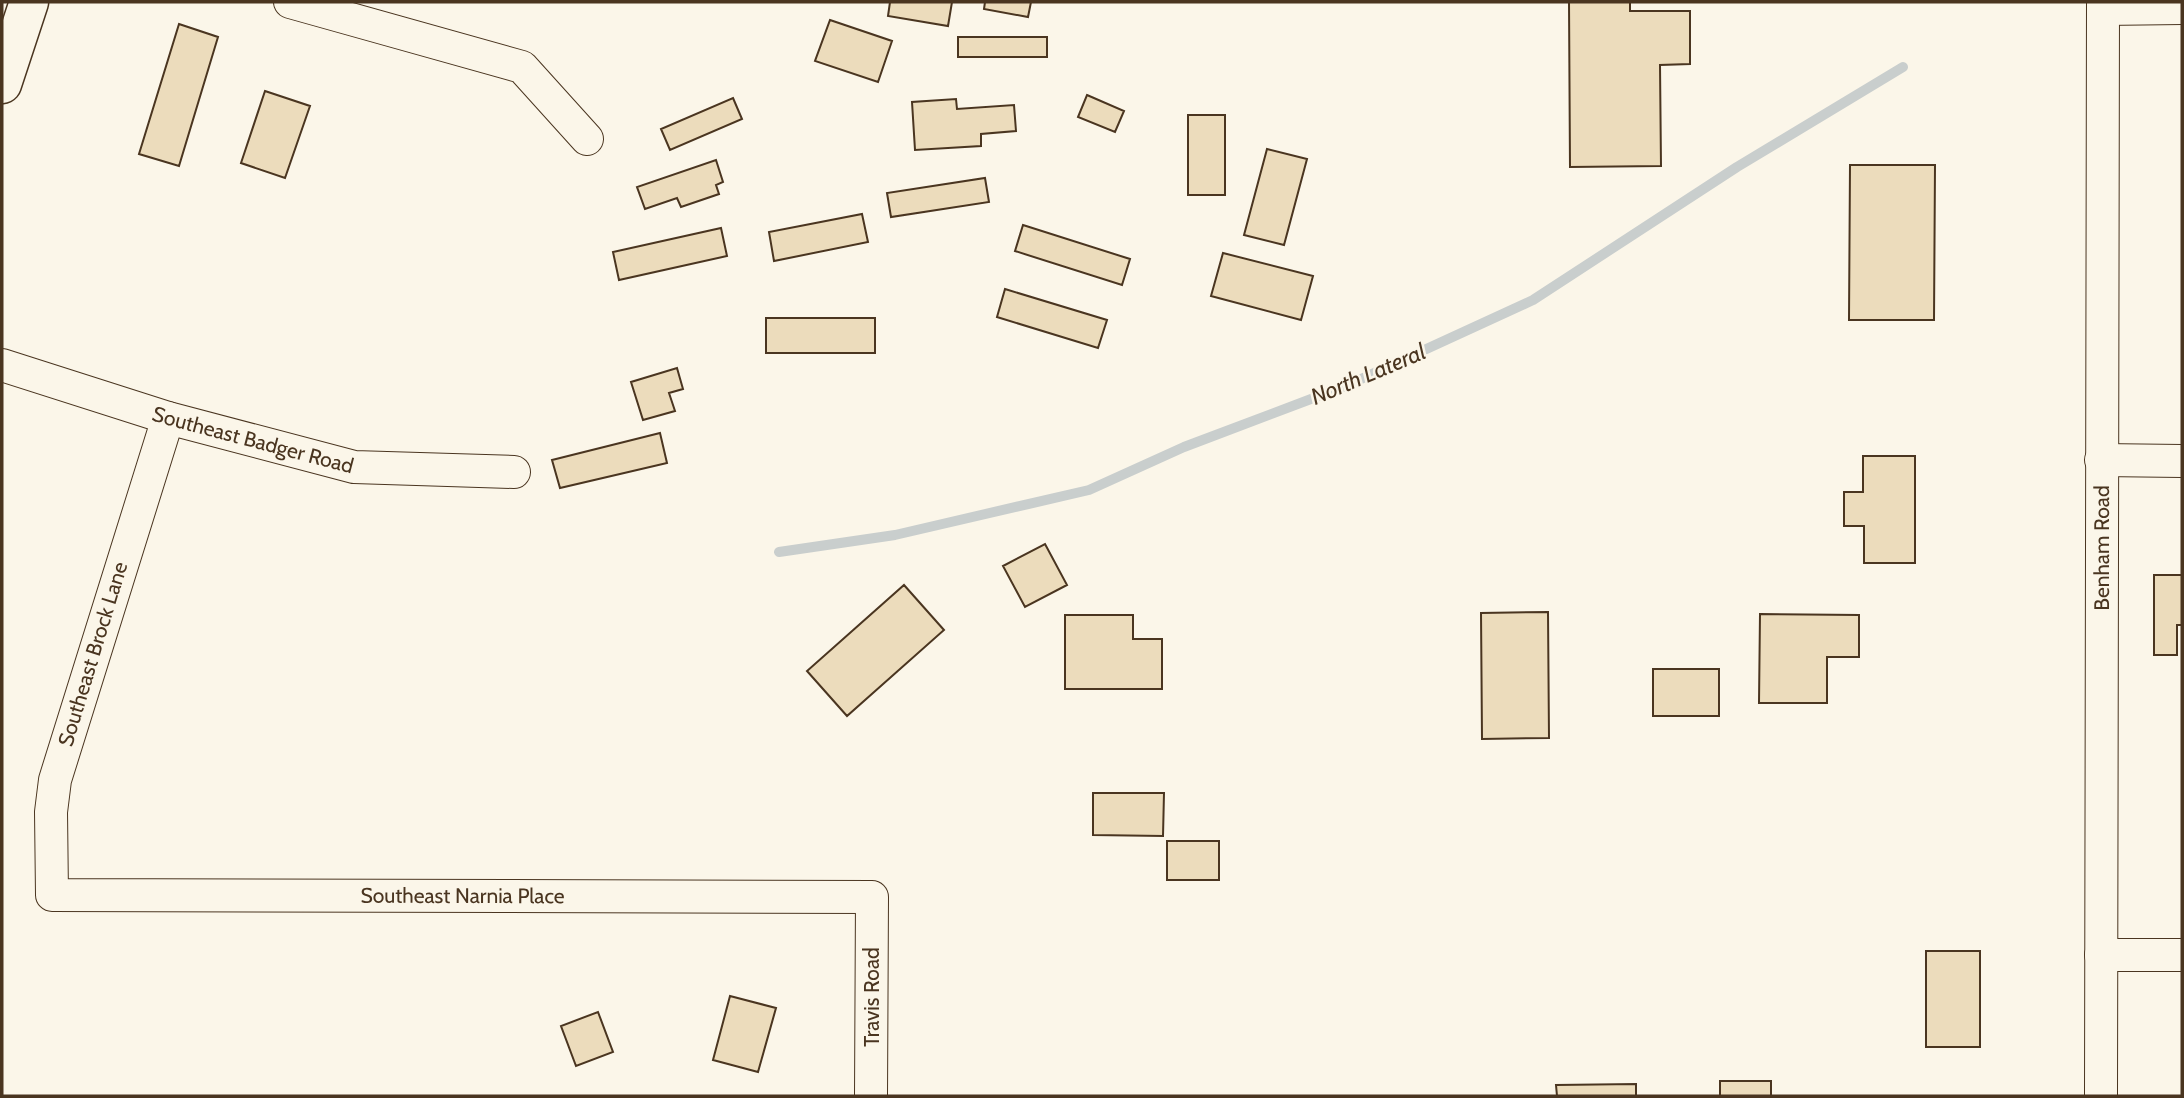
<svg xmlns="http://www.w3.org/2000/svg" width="2184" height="1098" font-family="Cabin,sans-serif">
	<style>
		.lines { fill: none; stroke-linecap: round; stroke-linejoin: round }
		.stream { stroke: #c9cecd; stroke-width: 10 }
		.building { fill: #ecdcbc; stroke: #4a3520; stroke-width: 2 }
		.street-casing { stroke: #4a3520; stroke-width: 34 }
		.secondary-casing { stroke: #4a3520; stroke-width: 41 }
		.street { stroke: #fbf6e9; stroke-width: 32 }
		.secondary { stroke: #fbf6e9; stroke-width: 38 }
		.labels { text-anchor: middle; stroke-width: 5; stroke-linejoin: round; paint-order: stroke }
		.street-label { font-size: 21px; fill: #4a3520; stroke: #fbf6e9 }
		.water-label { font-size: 23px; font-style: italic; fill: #4a3520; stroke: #fbf6e9 }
	</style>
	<rect width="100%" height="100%" fill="#fbf6e9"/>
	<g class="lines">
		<path class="stream" d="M779,552l116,-17 194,-45 95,-43 164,-62 185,-85 204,-133 166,-100"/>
	</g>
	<path class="building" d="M890,2h62l-4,24 -60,-10z
		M985,2h46l-3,15 -44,-8z
		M1569,2h61v9h60v53l-30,1 1,101 -91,1z
		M830,20l62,21 -14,41 -63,-21z
		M179,24l39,13 -39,129 -40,-12z
		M958,37h89v20h-89z
		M265,91l45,15 -25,72 -44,-15z
		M1087,95l37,16 -9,21 -37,-15z
		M733,98l9,21 -72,31 -9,-21z
		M956,99l1,10 57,-4 2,26 -35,3v12l-66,4 -3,-48z
		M1188,115h37v80h-37z
		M1267,149l40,10 -23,86 -40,-10z
		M716,160l7,22 -7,3 3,9 -38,13 -4,-9 -32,11 -8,-22z
		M1850,165h85l-1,155h-85z
		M985,178l4,24 -98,15 -4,-24z
		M862,214l6,28 -94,19 -5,-29z
		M1023,225l107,34 -8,26 -107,-34z
		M721,228l6,28 -108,24 -6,-28z
		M1223,253l90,23 -12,44 -90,-24z
		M1005,289l102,31 -9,28 -101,-31z
		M766,318h109v35h-109z
		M677,368l6,21 -14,4 6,18 -32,9 -12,-38z
		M660,433l7,30 -107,25 -8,-28z
		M1863,456h52v107h-51v-37h-20v-34h19z
		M1045,544l22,41 -42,22 -22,-41z
		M2154,575h28v50h-5v30h-23z
		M904,585l40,45 -97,86 -40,-45z
		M1548,612l1,126 -67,1 -1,-126z
		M1760,614l99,1v42h-32v46h-68z
		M1065,615h68v24h29v50h-97z
		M1653,669h66v47h-66z
		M1093,793h71l-1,43 -70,-1z
		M1167,841h52v39h-52z
		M1926,951h54v96h-54z
		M730,996l46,12 -18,64 -45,-12z
		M598,1012l15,40 -37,14 -15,-40z
		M1720,1081h51v15h-51z
		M1636,1084v12h-79l-1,-11z"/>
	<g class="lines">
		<g class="street-casing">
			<g id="street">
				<path d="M290,2l232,65 65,72"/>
				<path d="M2103,9l79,-1"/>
				<path id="s1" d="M2,365l166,53 186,49 160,5"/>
				<path id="s2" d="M168,418l-113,362 -4,32 1,83 820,2 -1,199"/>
				<path d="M2101,460l81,1"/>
				<path d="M2101,955h81"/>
				<path id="s3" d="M2101,1096l2,-1094"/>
			</g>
		</g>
		<g class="secondary-casing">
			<path id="secondary" d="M2,84l27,-82"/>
		</g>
		<use href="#street" class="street"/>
		<use href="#secondary" class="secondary"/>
	</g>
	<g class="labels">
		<g class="street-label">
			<text dy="7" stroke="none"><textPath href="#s1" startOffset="262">Southeast Badger Road</textPath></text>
			<text dy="7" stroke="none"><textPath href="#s3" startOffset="548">Benham Road</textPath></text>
			<text transform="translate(93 654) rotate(-73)" y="7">Southeast Brock Lane</text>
			<text dy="7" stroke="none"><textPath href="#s2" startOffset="905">Southeast Narnia Place</textPath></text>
			<text transform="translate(872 997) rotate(-90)" y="7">Travis Road</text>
		</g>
		<g class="water-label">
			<text transform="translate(1368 374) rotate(-23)" y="8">North Lateral</text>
		</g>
	</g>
	<rect width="2184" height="1098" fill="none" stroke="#4a3520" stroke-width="7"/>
</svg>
